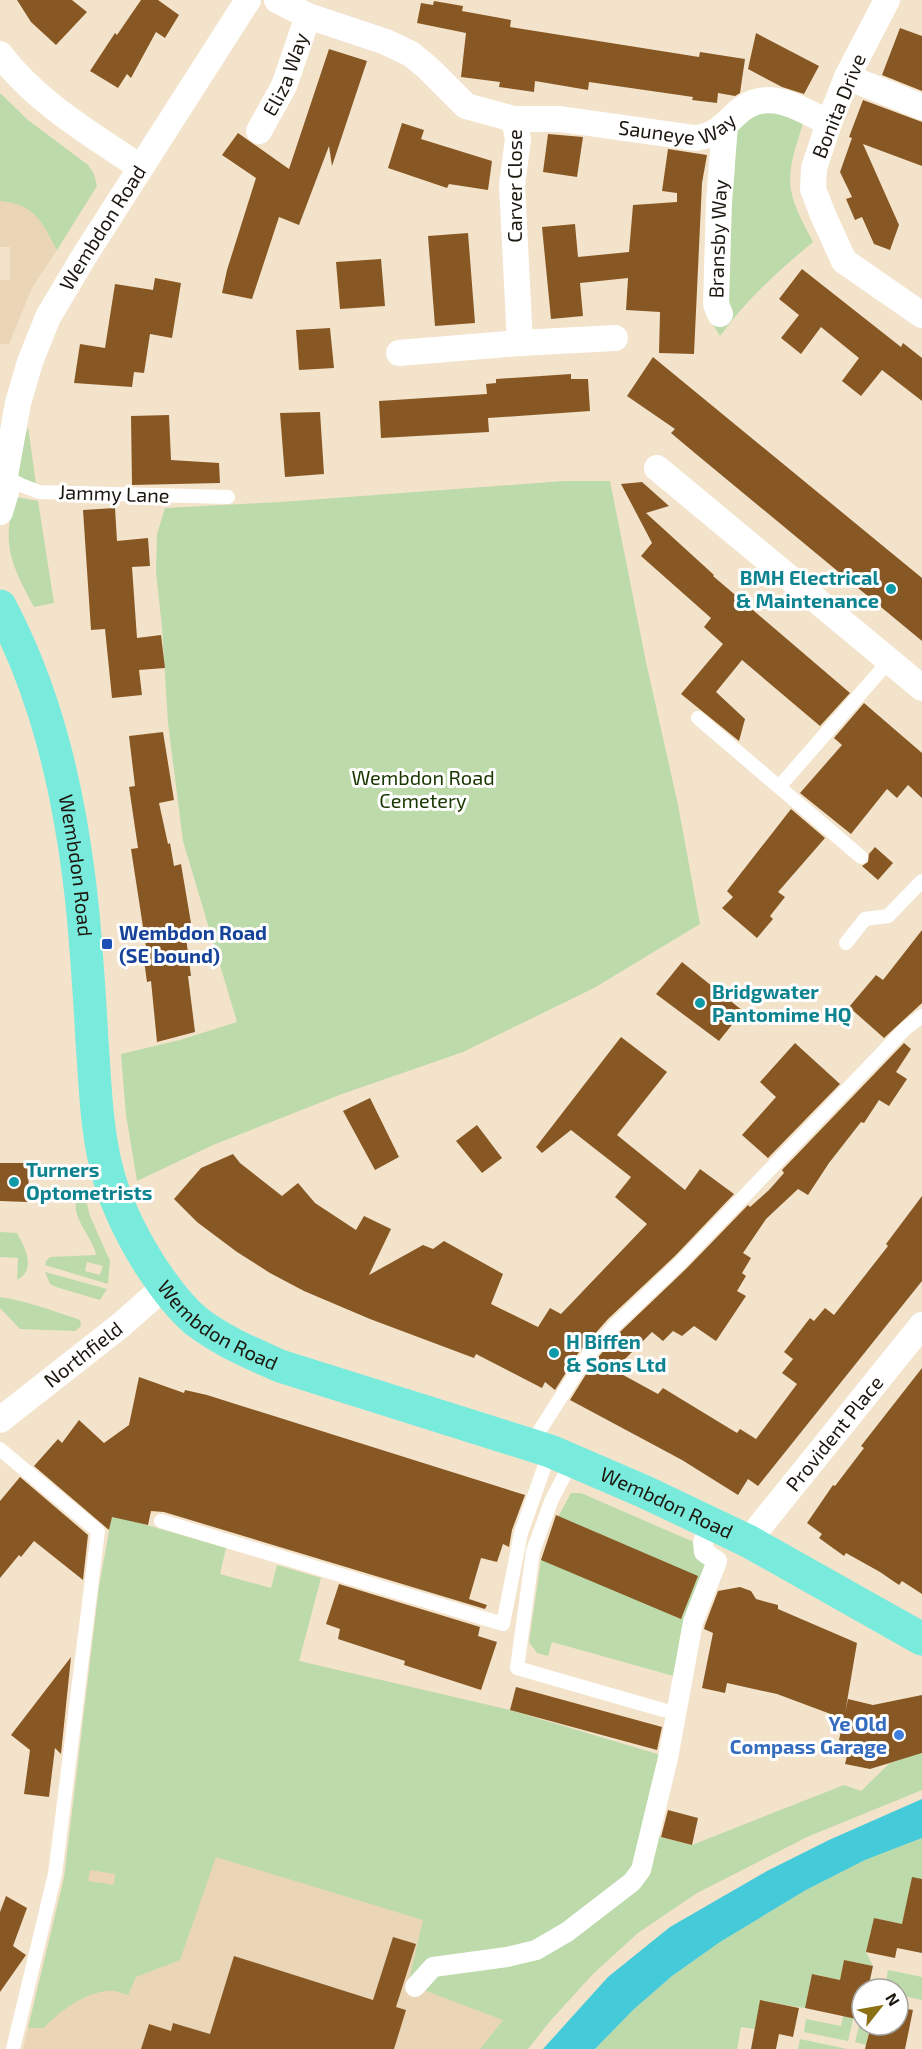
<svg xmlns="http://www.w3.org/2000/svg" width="922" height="2049" font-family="'Exo 2',sans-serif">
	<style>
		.built { fill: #ead6b7 }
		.green { fill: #bcdaaa; fill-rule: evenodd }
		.water { fill: #44cad9 }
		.building { fill: #885824 }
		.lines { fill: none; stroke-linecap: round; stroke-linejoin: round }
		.service { stroke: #fff; stroke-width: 14 }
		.pedestrian { stroke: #fff; stroke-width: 20 }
		.minor { stroke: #fff; stroke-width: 26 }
		.primary { stroke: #78ebdc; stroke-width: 33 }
		.culture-dot { fill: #0f9aa8; stroke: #fff; stroke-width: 2 }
		.transit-dot { fill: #1a4fb4; stroke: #fff; stroke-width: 2 }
		.shop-dot { fill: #3f7fe0; stroke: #fff; stroke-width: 2 }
		.labels { text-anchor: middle; stroke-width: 6; stroke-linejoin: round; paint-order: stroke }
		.street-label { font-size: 20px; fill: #1d180f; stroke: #fff }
		.culture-label { font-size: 20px; font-weight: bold; fill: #0d838f; stroke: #fff; text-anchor: start }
		.park-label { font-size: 20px; fill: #1a3700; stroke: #fff }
		.transit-label { font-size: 20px; font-weight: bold; fill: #164399; stroke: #fff; text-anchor: start }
		.shop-label { font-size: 20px; font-weight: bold; fill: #366cbe; stroke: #fff; text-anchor: end }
	</style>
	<rect width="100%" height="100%" fill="#f3e3cb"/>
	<path class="built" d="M0,201l19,2 19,13 19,34 -25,38 -23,56h-9v-64h10v-33h-10z
		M299,1661l211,49 8,292 -38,47h-457l41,-171z"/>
	<path class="green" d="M0,93l28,27 60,45 6,9 3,12 -40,64c-16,-29 -22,-46 -57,-49z
		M764,108l40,12c-6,21 -17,47 -13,70 3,18 14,36 22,52 -35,29 -66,57 -93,94l-7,-11 11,-11 4,-116 5,-7 2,-24 -4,-8 2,-26z
		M28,427l8,57 -23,-8z
		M564,481h46l36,181 32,143 22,119 -106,64 -131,64 -121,42 -129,51 -76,36 -11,-66 -5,-61 59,-14 57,-18 -54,-181 -15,-118 -6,-95 -6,-57 1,-37 8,-26 116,-6z
		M16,497l22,4 16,102 -20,4c-22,-41 -34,-64 -18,-110z
		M84,1193l6,23 20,45 -2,23 -63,-19 1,-4 4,-4 46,-2c-3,-19 -28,-39 -18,-59zM87,1262l16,4 -3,9 -15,-4z
		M0,1232l17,1c8,15 20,36 0,47l1,-22 -18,-1z
		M45,1272l62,17 -7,11 -44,-13 -6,-3z
		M0,1297c27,4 54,14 80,23l1,6 -6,5 -55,-2 -20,-21z
		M571,1493h10l115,50 15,23 -34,111 -125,-35 -4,14 -11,-3 -8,-11 12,-82 17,-43z
		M112,1515l114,33 -6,26 51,14 6,-23 44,13 -22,83 211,49 154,46 -8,80 36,9 152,-60 17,6 29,-28 32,-10v37l-115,47 -110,56 -59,40 -45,41 -42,46 -23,29h-48l23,-29 -95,-36 15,-64 -207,-63 -36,103 -44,17 -8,18c-5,-1 -10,-4 -14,-4 -24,-2 -55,20 -70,37h-16l36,-150 35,-291zM90,1870l25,4 -1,11 -26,-4z
		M922,1838v80l-20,6 -28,-6 -8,34 7,14 -29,-6 -4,20 -27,-6 -8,34 -45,-7 -5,28 -14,-2 -4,22h-142l38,-39 39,-34 48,-34 86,-52 59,-30z
		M888,1970l34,7v23l-24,-5v-6h-13z
		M846,2001l11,2 -9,38 -44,-9 2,-13 35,7z
		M862,2014v11h8l-4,20 -11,-3z
		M800,2039l47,10h-49z"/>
	<path class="water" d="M922,1799v39l-57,22 -59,30 -86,52 -48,34 -39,34 -38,39h-52l65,-72 62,-50 97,-56 62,-31z"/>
	<path class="building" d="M17,0h55l15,12 -31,33 -25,-23z
		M141,0h17l21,15 -14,23 -9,-6 -25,46 -4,-4 -9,14 -28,-17 25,-38 2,2z
		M434,1l29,5 -1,5 49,9 -1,7 189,30 1,-5 45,7 -5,34 -5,3 -17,-3 -1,10 -25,-3 1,-3 -104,-15 -1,8 -53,-9 -1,11 -35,-5 1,-5 -39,-5 5,-44 -49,-10 4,-20 12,2z
		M900,28l22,8v55l-40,-16z
		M756,33l63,33 -15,28 -22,-7 -34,-18z
		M329,49l38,12 -35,105 -3,-20 -30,79 -20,-8 -27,82 -30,-6 5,-23 29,-92 -34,-23 16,-22 51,36z
		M863,100l59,22v44l-59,-22 36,81 -9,25 -16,-6 -12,-27 -7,3 -9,-21 6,-2 -12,-25 12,-34 -3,-1z
		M402,123l22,7 -3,9 71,22 -4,29 -39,-6 -2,4 -59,-20z
		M548,134l35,3 -6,40 -34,-5z
		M668,149l39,6 -5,28 -8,171 -35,-1 1,-41 -34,-2 2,-32 -48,5 3,33 -32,3 -9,-92 33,-3 3,33 51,-5 4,-47 44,-3v-9l-15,-2z
		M468,233l7,90 -40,3 -7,-90z
		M381,259l4,47 -45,3 -4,-47z
		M802,269l99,78 2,-4 19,15v43l-40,-31 -21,26 -19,-15 17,-23 -38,-31 -20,27 -20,-16 18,-23 -20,-16z
		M155,278l26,5 -9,55 -22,-4 -6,39 -10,-1 -2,15 -58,-4 6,-39 25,4 10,-64 38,6z
		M330,328l4,40 -35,2 -3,-40z
		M653,357l269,221v63l-226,-187 -25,-21 4,-4 -48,-33z
		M571,374v5h17l2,32 -102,7 1,14 -108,6 -2,-37 108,-7 -1,-10 10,-1v-4z
		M320,412l4,62 -39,3 -5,-64z
		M169,415l2,45 48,3 1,20 -88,2 -1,-69z
		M642,482l27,24 -23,7 68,62 -1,1 137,117 -30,33 -78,-66 -26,32 29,27 -6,22 -58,-47 42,-50 -19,-17 7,-9 -70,-62 11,-13 -31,-59z
		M115,508l2,33 31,-3 2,28 -18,1 5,71 24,-3 4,33 -26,2 3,25 -30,3 -7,-69 -14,1 -8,-120z
		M864,703l58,50v45l-14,-13 -11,13 -10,-9 -36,45 -51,-41 42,-48 -8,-7z
		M163,732l11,68 -15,3 9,41 2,-1 4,23 7,-2 11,65 -7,1 6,46h-3l7,56 -38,10 -6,-61 -4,1 -4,-29h4l-16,-104 7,-1 -9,-61 6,-1 -6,-50z
		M791,809l34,29 -47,54 7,5 -15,19 3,3 -16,19 -35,-30 11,-11 -6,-6z
		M875,847l18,16 -15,17 -16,-14 6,-4 1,-8z
		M922,930v73l-38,35 -35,-31 27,-32 7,5z
		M682,962l61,49 -24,30 -63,-47z
		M621,1037l46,35 -50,63 68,55 15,-21 34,25 -59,62 -67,63 -29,33 -24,38 -10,-8 -3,6 -66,-34 -2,4 -104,-39 -66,-28 -34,-18 -33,-21 -40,-30 -23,-23 27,-31 32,-14 7,9 42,33 16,-13 17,20 41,27 8,-14 27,13 -22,46 54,-30 10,4 11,-8 59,33 -12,30 47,23 12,-19 11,6 86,-90 -32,-27 16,-20 -60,-47 -29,23 -6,-6z
		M795,1043l45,41 -72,74 -26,-23 34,-38 -16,-15z
		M904,1043l7,6 -15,23 11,7 -18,27 -10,-6 -15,23 -3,-1 -32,41 -21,32 -10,-6 -32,30 -23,34 8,5 -9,15 4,3 -9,15 9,5 -30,45 -22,-15 -12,10 -9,-5 -10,10 -11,-9 -38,38 44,24 5,-6 74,45 3,-4 16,10 41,-55 -15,-11 11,-14 -9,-7 26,-34 4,3 11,-13 9,7 54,-69 -2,-2 36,-48v85l-164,205 -10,-7 -10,16 -56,-35 -112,-60 23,-37 28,-32 66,-63 61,-63 2,2 19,-17 15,-17 -2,-3z
		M370,1098l29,59 -24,13 -32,-59z
		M477,1125l25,33 -20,15 -26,-32z
		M0,1163h29l-1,39 -28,-1z
		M922,1368v226l-20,-13 -3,4 -19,-13 -34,-19 -2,3 -25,-18 3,-4 -15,-11 26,-38 2,1 29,-38 -3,-2z
		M139,1377l45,16 1,-3 22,5 318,100 -13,35 -3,17 -6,-3 -6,18 -16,-4 -12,41 18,6 -2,4 -321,-97 -13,-1 -3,14 -36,-8 -3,13 -75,-64 24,-27 4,4 17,-23 25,23 25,-18z
		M20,1477l68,58 -5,45 -49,-39 -13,16 -2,-2 -19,23v-77z
		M556,1515l142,61 -17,43 -140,-59z
		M339,1584l141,43 -2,9 19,6 -16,48 -77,-25 1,-4 -67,-22 2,-10 -14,-5z
		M740,1587l11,4 5,8 22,6v4l79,34 -13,76 -67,-25 -50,-11 -2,10 -23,-5 11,-55 -9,-4 1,-4 13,-34z
		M71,1657l-10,97 -6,-6 -6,49 -25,-3 6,-44 -19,-15z
		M516,1687l146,40 -5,23 -147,-40z
		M922,1695v58l-52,16 -25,-5 5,-20 -11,-4 9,-41 25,6z
		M668,1810l30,8 -6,27 -31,-8z
		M912,1877l10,2v74l-25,-5 -2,10 -29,-6 8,-34 28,6z
		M6,1896l21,12 -14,38 13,9 -26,37v-80z
		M393,1937l23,7 -20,63 10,3 -12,39h-253l8,-25 22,7 2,-8 37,11 24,-78 139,44z
		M844,1960l29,6 -5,23h-6l-1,31 -56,-12 7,-34 28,6z
		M760,2000l39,8 -6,29 -14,-3 -3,15h-25z
		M898,2007l15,3 -8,39h-40l6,-24h27z"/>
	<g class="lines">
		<path class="service" d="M5,476l16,9 18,7 189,5
			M698,718l81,69 110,-126
			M779,787l82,70
			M846,943l19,-24 23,-3 34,-35
			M531,1444l55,-86 29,-33 66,-63 224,-233 17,-13
			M0,1449l98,82 -43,343 -42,175
			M572,1461l-20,38 -19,52 -16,117 146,42
			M161,1521l342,103 18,-91 29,-82"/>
		<path class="pedestrian" d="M415,1987l18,-20 74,-10 29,-7 31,-18 65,-50 9,-12 27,-112 25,-136 24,-61 -13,-9 -1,-9 7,-20"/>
		<g class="minor">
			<path d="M277,0l31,16 78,26 25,12 17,14 38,38 48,13 4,20 -6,46 8,158"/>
			<path d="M887,0l-40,77 -18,46 -15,45 -1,21 10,26 21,46 78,54"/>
			<path d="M0,54c36,48 91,80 140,113"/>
			<path d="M847,77l75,30"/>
			<path id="s1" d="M514,119h46l135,19c18,-2 27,-10 40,-23 30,-30 62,-8 94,8"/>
			<path id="s2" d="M259,131l25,-45 24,-70"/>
			<path id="s3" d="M720,314l-4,-10 3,-102 6,-77"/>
			<path d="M399,353l121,-10 95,-5"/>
			<path d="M657,468l265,220"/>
			<path d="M0,476h5l1,16 -6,20"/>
			<path id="s4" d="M5,476l13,-73 12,-41 18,-45 35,-59 165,-258"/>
			<path id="s5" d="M0,1420l121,-95 43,-38"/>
			<path id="s6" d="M748,1541l174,-216"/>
		</g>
		<path class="primary" id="s7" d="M0,606c45,85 67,177 79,272 7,54 10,109 13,163 3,40 4,82 13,121 8,36 26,73 45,103 13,20 28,41 46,56 26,20 55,32 84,45l270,85 95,41 103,49 174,98"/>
	</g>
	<g class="culture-dot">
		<circle cx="891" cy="589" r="6"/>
		<circle cx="700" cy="1003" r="6"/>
		<circle cx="14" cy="1182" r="6"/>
		<circle cx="554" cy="1353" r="6"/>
	</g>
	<rect class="transit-dot" x="101" y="938" width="12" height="12" rx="3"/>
	<circle class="shop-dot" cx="899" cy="1735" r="6"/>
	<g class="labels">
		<g class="street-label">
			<text dy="7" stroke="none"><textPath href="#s2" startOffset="63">Eliza Way</textPath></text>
			<text transform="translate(839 106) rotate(-68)" y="7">Bonita Drive</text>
			<text dy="7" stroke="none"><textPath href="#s1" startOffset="166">Sauneye Way</textPath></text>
			<text transform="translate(515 186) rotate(-90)" y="7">Carver Close</text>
			<text dy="7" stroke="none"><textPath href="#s4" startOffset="270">Wembdon Road</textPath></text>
			<text dy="7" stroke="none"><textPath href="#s3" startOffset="76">Bransby Way</textPath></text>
			<text transform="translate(114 494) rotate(2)" y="7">Jammy Lane</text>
			<text dy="7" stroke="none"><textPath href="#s7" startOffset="272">Wembdon Road</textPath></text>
			<text dy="7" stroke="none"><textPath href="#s7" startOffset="776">Wembdon Road</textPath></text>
			<text dy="7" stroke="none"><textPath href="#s5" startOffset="106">Northfield</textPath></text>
			<text dy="7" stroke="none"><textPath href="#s6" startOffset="138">Provident Place</textPath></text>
			<text dy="7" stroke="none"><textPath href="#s7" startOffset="1262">Wembdon Road</textPath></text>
		</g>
		<g class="culture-label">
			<text x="879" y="585" text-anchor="end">BMH Electrical<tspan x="879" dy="23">&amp; Maintenance</tspan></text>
			<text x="712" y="999">Bridgwater<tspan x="712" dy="23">Pantomime HQ</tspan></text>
			<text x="26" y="1177">Turners<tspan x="26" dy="23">Optometrists</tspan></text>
			<text x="566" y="1349">H Biffen<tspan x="566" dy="23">&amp; Sons Ltd</tspan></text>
		</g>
		<g class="park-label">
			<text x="423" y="785">Wembdon Road<tspan x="423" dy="23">Cemetery</tspan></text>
		</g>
		<g class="transit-label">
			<text x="119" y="940">Wembdon Road<tspan x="119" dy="23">(SE bound)</tspan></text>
		</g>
		<g class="shop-label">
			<text x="887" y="1731">Ye Old<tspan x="887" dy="23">Compass Garage</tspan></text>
		</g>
	</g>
	<g transform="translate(880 2007) rotate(59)"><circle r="28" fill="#ffffff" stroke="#a5a39f" stroke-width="1.5"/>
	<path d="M0-4.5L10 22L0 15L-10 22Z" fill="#8b7113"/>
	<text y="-9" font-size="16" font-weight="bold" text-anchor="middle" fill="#1d180f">N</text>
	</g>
</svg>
